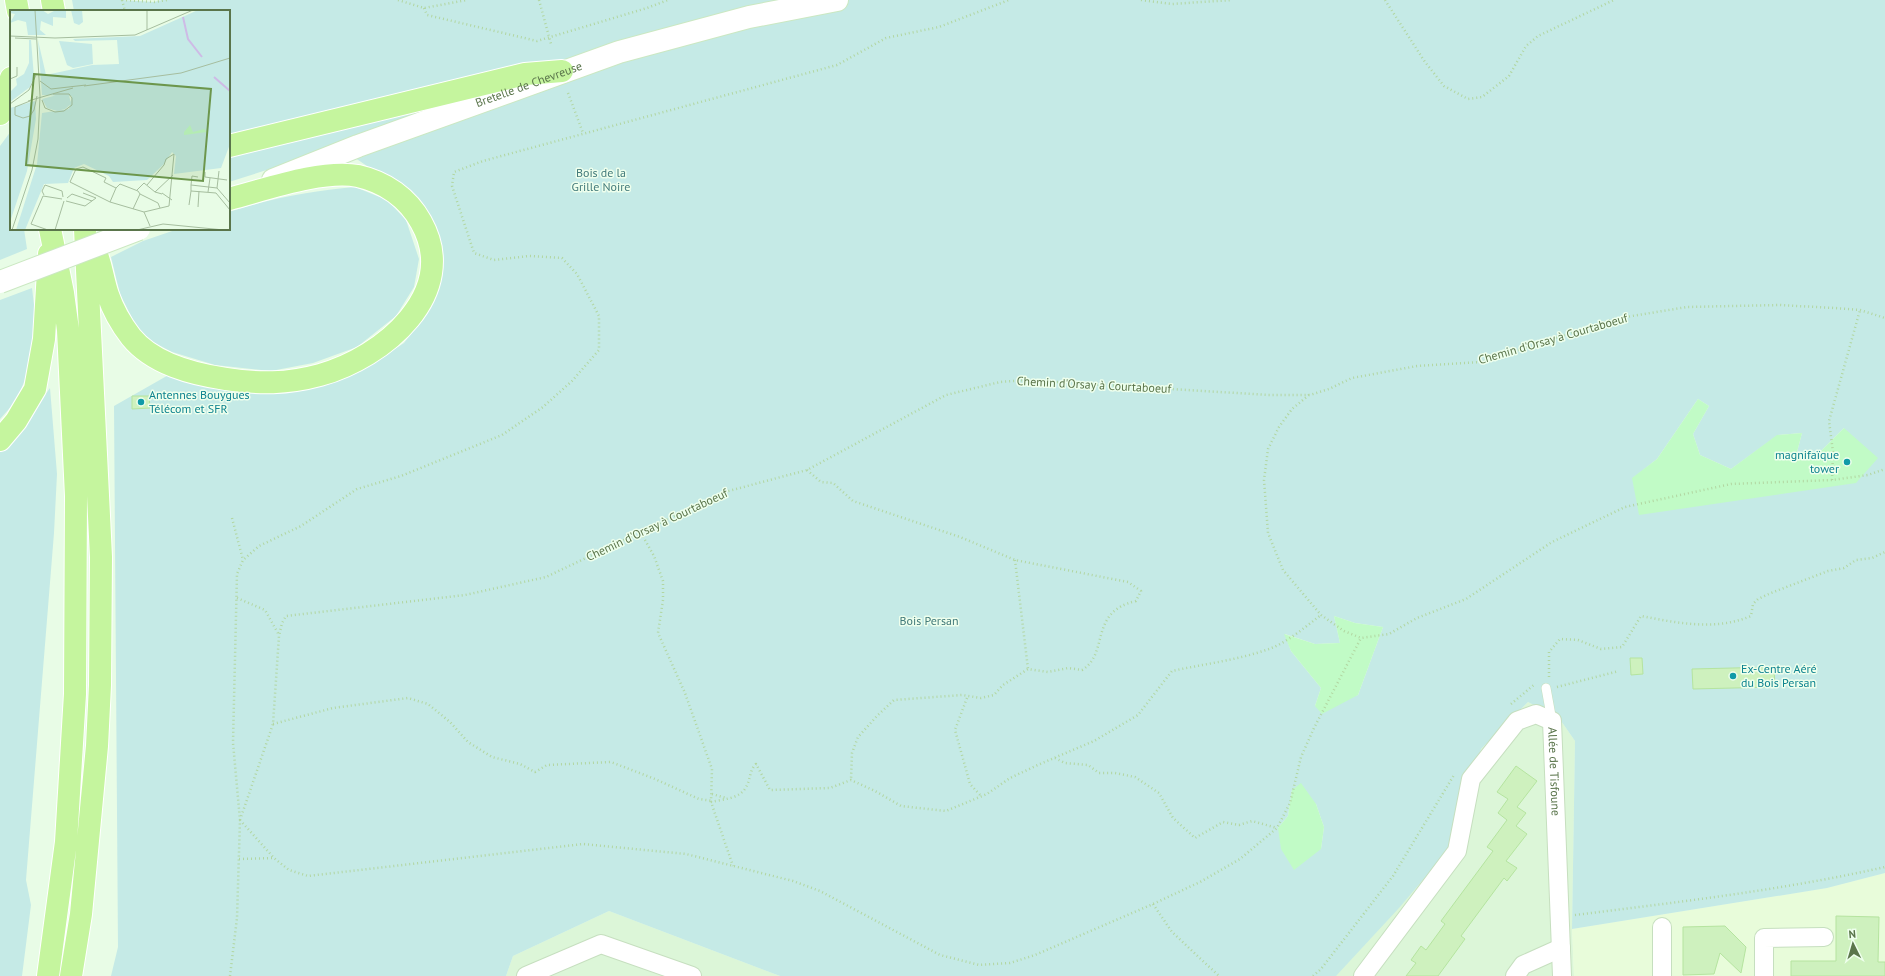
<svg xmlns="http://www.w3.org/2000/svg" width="1885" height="976" font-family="'PT Sans',sans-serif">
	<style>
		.residential { fill: #dcf6d8 }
		.commercial { fill: #e8fcda }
		.green { fill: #c5eae6; fill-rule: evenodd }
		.sand { fill: #c1fbc6 }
		.building { fill: #cef1be; stroke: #b5e49f }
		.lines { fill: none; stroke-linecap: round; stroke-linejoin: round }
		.lane-casing { stroke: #c6dfbf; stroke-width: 10 }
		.street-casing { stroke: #c6dfbf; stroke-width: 20 }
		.secondary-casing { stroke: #cbe8c2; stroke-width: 24 }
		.highway-casing { stroke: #fff; stroke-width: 24 }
		.path { stroke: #b2d6a1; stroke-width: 2.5; stroke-dasharray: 1 3; stroke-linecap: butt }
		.lane { stroke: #fff; stroke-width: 9 }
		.street { stroke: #fff; stroke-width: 18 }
		.secondary { stroke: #fff; stroke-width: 22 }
		.highway { stroke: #c5f59e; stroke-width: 22 }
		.secondary-bridge-casing { stroke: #cbe8c2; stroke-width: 24; stroke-linecap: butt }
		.secondary-bridge { stroke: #fff; stroke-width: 22 }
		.culture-dot { fill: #0f9aa8; stroke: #eeffed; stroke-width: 1.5 }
		.labels { text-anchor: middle; stroke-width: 3; stroke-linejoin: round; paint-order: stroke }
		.street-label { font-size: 12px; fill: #5a754b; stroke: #eeffed }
		.park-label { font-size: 12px; fill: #437b7b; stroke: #eeffed }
		.culture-label { font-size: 12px; fill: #0d838f; stroke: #eeffed; text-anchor: start }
		.inset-river { fill: none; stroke: #cebbe6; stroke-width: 2 }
		.inset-road { fill: none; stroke: #a6be9f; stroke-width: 1 }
		.view { fill: #6c964c; fill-opacity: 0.15; stroke: #6c964c; stroke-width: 2 }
		.inset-edge { fill: none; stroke: #5a754b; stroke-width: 2 }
	</style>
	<rect width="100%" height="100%" fill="#e8fce6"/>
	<path class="residential" d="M1528,702l31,16 16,23 -3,188 2,47h-239l126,-141 20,-86z
		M609,911l171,65h-274l7,-20z"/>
	<path class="commercial" d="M1885,873v103h-311l-2,-47 255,-41z"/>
	<path class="green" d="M72,0h50l32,2 8,-2h1723v873l-58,15 -255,41 3,-188 -16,-23 -31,-16 -47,47 -20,86 -62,73 -63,68h-556l-171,-65 -96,45 -7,20h-395l7,-29 -4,-541 58,-33 146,12 44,-15 42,-27 26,-34 7,-52 -20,-57 -78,-53 -110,35v-171h-155zM1698,399l11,7 -16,28 7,21 31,14 47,-34 24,-2 -5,19 18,5 29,-29 12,55 -223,-5 24,-19zM1334,616l21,7 28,4 -25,68 -43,11 6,-18 -30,-37 -6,-17 30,10 25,-1zM1292,790l24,14 8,23 -3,22 -43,-21 10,-12z
		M11,131v98h13l3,20 -27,11v-114z
		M355,187l32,13 19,20 13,39 -5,28 -18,29 -39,31 -44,16 -42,8 -56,-6 -43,-13 -21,-11 -16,-17 -15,-30 -9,-37 32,-16 35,-12h51v-17c42,-14 83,-21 126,-25z
		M32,288l4,34 -7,47 -12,31 -17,19v-119z
		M50,388l7,86 -3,59 -28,347 5,25 -9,71h-22v-526l32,-37z"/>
	<path class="sand" d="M1698,399l11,7 -16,28 7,21 31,14 46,-34 25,-2 -5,19 18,5 29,-29 34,30 -22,25 -217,32 -7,-37 25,-19z
		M1334,616l21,7 28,4 -25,68 -36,19 -7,-8 6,-18 -30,-37 -7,-17 31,10 25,-1z
		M1301,783l15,21 8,23 -3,22 -27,21 -13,-21 -3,-21 10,-12 4,-26z"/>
	<path class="building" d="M132,396h17l1,12 -18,1z
		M1630,658h12l1,16 -12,1z
		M1774,667l1,20 -82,2 -1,-20z
		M1516,766l21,15 -20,26 9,6 -10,13 11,8 -21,27 11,7 -10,13 -3,-3 -43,58 4,3 -27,37h-32l10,-13 -5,-3 10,-14 5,4 19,-26 -4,-3 52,-70 -6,-4 20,-27 -9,-7 10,-14 -11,-7z
		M1836,916l43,1 -1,45h7v14h-94v-15h45z
		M1725,926l21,21 -5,26 -21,-20 -6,21 -31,1v-48z"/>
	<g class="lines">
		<g class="lane-casing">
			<path id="lane" d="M1546,688l6,33"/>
		</g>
		<g class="street-casing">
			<g id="street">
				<path d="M1662,927v49"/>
				<path d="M526,976l75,-32 91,32"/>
				<path id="s1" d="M1363,976l94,-125 14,-72 46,-58 19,-7 16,7 10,255"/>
				<path d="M1515,976l8,-11 38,-17"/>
				<path d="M1764,976v-38l60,-1"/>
			</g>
		</g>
		<g class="secondary-casing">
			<g id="secondary">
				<path id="s2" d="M273,180l85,-34 261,-94 130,-35 88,-17"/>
			</g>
		</g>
		<g class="highway-casing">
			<path id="highway" d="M16,0l2,11
				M52,0l2,11
				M0,114l11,-36
				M229,146l296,-72 37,-3
				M92,243c9,16 10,35 16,52 5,15 13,29 23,42 22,27 61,37 95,42 33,5 61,5 94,-4 63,-17 141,-82 101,-153 -13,-24 -36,-40 -63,-46 -35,-7 -94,14 -129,23
				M0,440l16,-19 19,-32 9,-50 5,-85
				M48,976l18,-134 9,-148 1,-198 -8,-166 -5,-37 -13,-64
				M71,976l10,-62 16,-168 3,-61 1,-128 -16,-328"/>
		</g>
		<path class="path" d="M122,0l32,2 13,-2
			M122,0l3,11
			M398,0l26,8 43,-8
			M539,0l12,44
			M1141,0l31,4 60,-4
			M1385,0l40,62 19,24 24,13 14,-2 27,-21 17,-30 12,-10 76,-36
			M424,8l3,7 110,26 110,-33 21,-8
			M568,93l15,40
			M1309,395l-17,14 -13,18 -11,22 -4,31 4,53 15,37 38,45 23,16 17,7 28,-4 28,-16 49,-19 86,-57 73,-35 106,-23 101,-4 36,-5 17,-6
			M807,470l14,12 12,1 20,18 107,36 55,23 113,22 13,9 -5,10c-48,11 -26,52 -54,69l-14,-2 -20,4 -20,-3 -25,16 -9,10 -13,3 -19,-3 -68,5 -17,16 -19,21 -6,16 -1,27
			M1832,480l1,-28 -4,-31 31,-111
			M232,518l11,42
			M641,533l13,23 9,25v19l-5,33 27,60 27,76 -1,33 22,64
			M1015,560l13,109
			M237,598l28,12 14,25
			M1549,677v-25l11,-13 18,1 23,9 21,-2 19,-31c36,7 75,15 110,0l2,-12 5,-5 13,-6 57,-22 16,-3 12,-8 16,-2 13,-6
			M1557,687l62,-16
			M967,698l-12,32 15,54 11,12
			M1511,704l24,-20
			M273,724l60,-16 75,-10 20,6 22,18 18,20 24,15 28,7 15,8 12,-7 64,-3 44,17 44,20 14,2
			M1055,758l10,5 23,2 11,8h16l20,4 24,16 14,25 22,20 28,-16 16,3 13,-4 25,7
			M712,794l14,4
			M711,802c12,-3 29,-3 35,-15 5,-8 3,-16 10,-23l14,26 60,-2 21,-8 24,11 26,15 45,5 41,-17 23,-16 30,-14 54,-23 44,-26 34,-44c32,-7 66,-11 97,-22 19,-7 36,-22 52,-34
			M240,820l33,-96 6,-88 3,-13 4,-7 179,-21 81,-18 179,-85 82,-22 139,-75 54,-13 26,-2 242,15h42l19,-6 23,-11 65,-12 64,-4 133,-43 73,-12 92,-2 56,3 25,2 25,8
			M240,820l34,38 15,12 19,6 275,-32 103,10 107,27 27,10 120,64 39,10 31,-2 25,-8 118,-51 47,-22 40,-23 37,-31 13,-25 11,-46 13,-29 47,-90
			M239,859l35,-1
			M1153,904l19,28 47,44
			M1575,915c104,-13 208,-25 310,-48
			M230,976l7,-58 3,-98 -7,-77 4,-169 6,-14 16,-14 42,-20 56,-37 44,-13 101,-41 41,-28 29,-26 27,-31v-34l-22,-42 -15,-16 -33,-2 -35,4 -20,-7 -22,-67 2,-14 29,-11 354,-96 49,-27 53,-11 70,-27
			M1313,976l8,-7 72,-93 61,-101"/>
		<use href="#lane" class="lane"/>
		<use href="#street" class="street"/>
		<use href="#secondary" class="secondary"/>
		<use href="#highway" class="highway"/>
		<g class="secondary-bridge-casing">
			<path id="secondary-bridge" d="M0,282l139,-53"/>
		</g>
		<use href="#secondary-bridge" class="secondary-bridge"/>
	</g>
	<g class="culture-dot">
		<circle cx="141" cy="402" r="4"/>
		<circle cx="1847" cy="462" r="4"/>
		<circle cx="1733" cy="676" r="4"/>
	</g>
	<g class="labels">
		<g class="street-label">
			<text dy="4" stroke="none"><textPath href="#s2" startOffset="273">Bretelle de Chevreuse</textPath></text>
			<text transform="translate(1553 339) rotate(-16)" y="4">Chemin d'Orsay à Courtaboeuf</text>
			<text transform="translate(1094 385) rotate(3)" y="4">Chemin d'Orsay à Courtaboeuf</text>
			<text transform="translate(657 525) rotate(-25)" y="4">Chemin d'Orsay à Courtaboeuf</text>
			<text dy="4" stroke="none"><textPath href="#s1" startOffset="392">Allée de Tisfoune</textPath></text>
		</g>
		<g class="park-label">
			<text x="601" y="177">Bois de la<tspan x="601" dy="14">Grille Noire</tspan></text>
			<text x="929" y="625">Bois Persan</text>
		</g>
		<g class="culture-label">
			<text x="149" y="399">Antennes Bouygues<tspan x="149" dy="14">Télécom et SFR</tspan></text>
			<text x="1839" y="459" text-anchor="end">magnifaïque<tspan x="1839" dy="14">tower</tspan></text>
			<text x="1741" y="673">Ex-Centre Aéré<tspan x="1741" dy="14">du Bois Persan</tspan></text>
		</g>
	</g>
	<g transform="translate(10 10)">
		<rect width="220" height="220" fill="#e8fce6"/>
		<path d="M0,0h32l6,4 8,-4h10v8l-13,-1v9l-12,-5 -1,9 6,5h-18l-2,-13 -8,-2 -8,3 5,-9 -5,-1zM61,0h11l1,12 -4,3 -5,-2zM188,0h32v134l-9,24 -47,6 2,-18 -4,-4 -8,12 -17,16 -34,2 -4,-6 -25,-12 -10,4 -6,15 -24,1 -19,46h-9l21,-66 5,-51 27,-4 3,-13 -30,-1 -4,-55 8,35 46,-10 27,-1 -2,-24 -42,1 -2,-2 67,-3zM19,30h2l3,37 -4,10 -20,15v-10l7,-7 -1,-6 8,-5 5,-11zM49,31l33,3 1,20 -20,4 -6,-3zM47,85h12l2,9 -6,5 -8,2 -10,-3 -5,-9zM25,91l1,18 -9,52 -17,51v-114z" fill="#c5eae6"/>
		<path d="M180,115l3,7 11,-3 3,3 -23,3v-3z" fill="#c1fbc6"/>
		<path class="inset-river" d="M173,7l5,22 14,18M204,67l16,14"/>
		<path class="inset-road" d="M137,0v20M0,26l45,2 80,-3 58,-25M5,28l21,1M0,69l7,-3v-9M30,71l11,8 35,-4M74,76l97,-13 49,-15M32,90l3,8 10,4 9,-1 8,-6v-7l-3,-4h-16M18,91l45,-13M20,91l-15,6v8l8,3 7,-2 4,-6 3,-14M0,94l19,-14 7,-15M195,162v5l22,3M137,175l17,-20 2,-6 8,-5 -5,52 -25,6 -34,-10 -40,-20 6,-13 7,-2 23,11 -2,4 12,6 4,-4 18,7 2,3 18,9 2,5M181,175l1,-9 6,1M207,178l2,-17M127,180l7,-7 11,9 7,2M145,182l18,-17M198,182l2,-14M152,183l10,7M34,185l-2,-4 3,-6 17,6 1,6M57,188l5,-4 20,7M56,191l19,5 11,-8 -13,-5M100,192l6,-14M220,193l-13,-15 -26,-3v6l25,2 14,17M179,195l2,-14M188,197l1,-16M123,199l7,-15M134,202l6,14M2,220l20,-60 6,-31 2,-43 -5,-86M38,220l-17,-6 12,-28 19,3M45,220l9,-29M127,220l26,-6 61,6"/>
		<path class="view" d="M24,64l177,15 -8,92 -177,-16z"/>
		<rect width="220" height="220" class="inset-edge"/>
	</g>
	<g transform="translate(1853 944) rotate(355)" stroke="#eeffed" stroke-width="3" paint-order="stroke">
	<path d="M0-3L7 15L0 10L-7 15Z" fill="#5a754b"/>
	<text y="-6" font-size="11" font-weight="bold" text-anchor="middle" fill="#5a754b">N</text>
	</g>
</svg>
